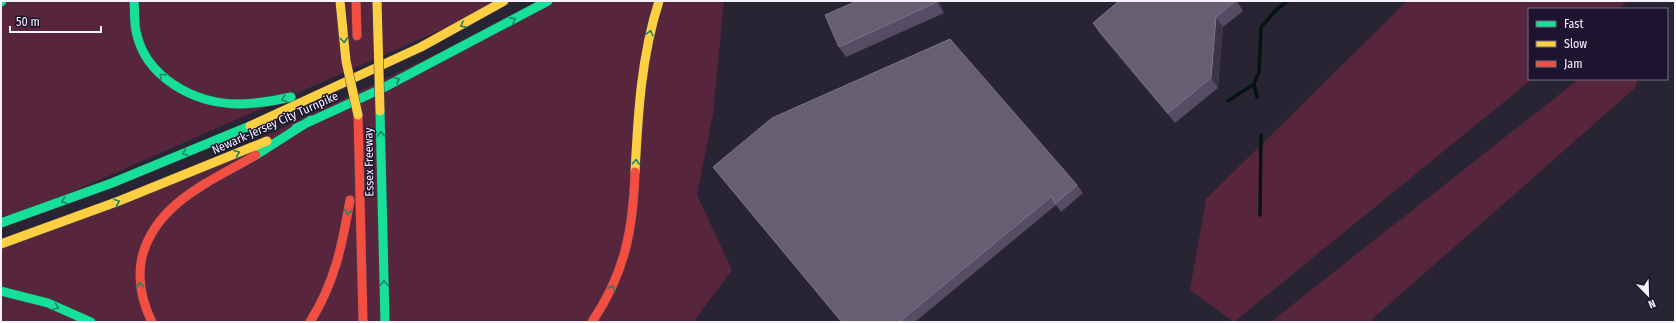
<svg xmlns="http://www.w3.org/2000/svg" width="1676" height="323" font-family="'Fira Sans Condensed',sans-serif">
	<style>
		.green { fill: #58263c }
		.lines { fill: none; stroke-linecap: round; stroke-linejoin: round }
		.stream { stroke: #061411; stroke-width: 3.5 }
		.fast-casing { stroke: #443f4c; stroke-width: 10 }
		.slow-casing { stroke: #443f4c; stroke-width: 10 }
		.jam-casing { stroke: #443f4c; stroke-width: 10 }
		.fast { stroke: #16e098; stroke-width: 9 }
		.slow { stroke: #ffcf43; stroke-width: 9 }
		.jam { stroke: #f24e42; stroke-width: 9 }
		.slow-bridge-casing { stroke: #443f4c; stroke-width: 10; stroke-linecap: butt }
		.jam-bridge-casing { stroke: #443f4c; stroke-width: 10; stroke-linecap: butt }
		.slow-bridge { stroke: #ffcf43; stroke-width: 9 }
		.jam-bridge { stroke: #f24e42; stroke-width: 9 }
		.wall { fill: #544d63 }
		.shaded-wall { fill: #3c3549 }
		.building { fill: #665f74; stroke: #7c7689 }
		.oneway { stroke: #198569 }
		.labels { text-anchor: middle; stroke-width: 3; stroke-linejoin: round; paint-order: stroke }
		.street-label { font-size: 12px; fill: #f6f3ff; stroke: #1d1530 }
	</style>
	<rect width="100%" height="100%" fill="#292434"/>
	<path class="green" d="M1,1h506l-506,222z
		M548,1h176l-11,113 -16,81 35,75 -39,52h-692v-78l181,-68z
		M1407,1h221l-10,8h-89v70h3l-298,243 -44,-32 16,-91z
		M1579,79h59l-3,9 -266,234h-95l-1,-2z"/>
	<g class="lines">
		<path class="stream" d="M1254,84l3,13
			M1228,101l26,-17 5,-12 2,-45 16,-18 11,-8
			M1260,215l1,-80"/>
		<g class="fast-casing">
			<path id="fast" d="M134,1c1,10 0,21 2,30 9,46 57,72 101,73 18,0 36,-3 54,-7
				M1,2l1,-1
				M380,111l5,211
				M296,128l87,-40 165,-87
				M256,155l55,-35
				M1,223l111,-40 138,-57
				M1,291l47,12 43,19"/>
		</g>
		<g class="slow-casing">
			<path id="slow" d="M250,126l171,-79 83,-46
				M635,172c3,-58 6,-115 24,-171
				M1,244l118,-43 148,-60"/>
		</g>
		<g class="jam-casing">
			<path id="jam" d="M358,115l5,207
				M152,322c-10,-20 -15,-42 -10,-65 14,-55 70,-76 114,-102
				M310,322c25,-40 32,-76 40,-122
				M592,322c33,-49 41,-92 43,-150"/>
		</g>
		<use href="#fast" class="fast"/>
		<use href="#slow" class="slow"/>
		<use href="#jam" class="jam"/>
		<g class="slow-bridge-casing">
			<path id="slow-bridge" d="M340,1l6,60 12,54
				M377,1l3,110"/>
		</g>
		<g class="jam-bridge-casing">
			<path id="jam-bridge" d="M356,1l1,35"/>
		</g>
		<use href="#slow-bridge" class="slow-bridge"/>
		<use href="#jam-bridge" class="jam-bridge"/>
	</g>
	<path class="wall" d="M939,1l5,12 -98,44 -7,-10z
		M1119,1h118l6,10 -20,16 -5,61 -43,35 -75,-89 -7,-11z
		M713,167l364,18 6,8 -22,19 -5,-7 -141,117h-74l-122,-147z"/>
	<path class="shaded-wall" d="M936,1h3l5,12 -7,-11z
		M1216,17l7,10 -5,61 -7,-10z"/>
	<path class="building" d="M857,1h79l1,1 -98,45 -14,-32z
		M1119,1h116l-19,16 -5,61 -43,35 -75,-90z
		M950,39l127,146 -22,19 -3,-8 -153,126h-57l-129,-155 59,-49z"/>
	<defs><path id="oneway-chevron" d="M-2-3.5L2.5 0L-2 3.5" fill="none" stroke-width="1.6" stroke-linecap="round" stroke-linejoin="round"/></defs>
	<g class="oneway">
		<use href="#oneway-chevron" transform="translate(513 20) rotate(-29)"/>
		<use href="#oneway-chevron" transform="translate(463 25) rotate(152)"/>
		<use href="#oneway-chevron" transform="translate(650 33) rotate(-77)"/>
		<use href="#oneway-chevron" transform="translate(344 40) rotate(85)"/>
		<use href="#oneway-chevron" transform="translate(162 76) rotate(-136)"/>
		<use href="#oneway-chevron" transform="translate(397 80) rotate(-27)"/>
		<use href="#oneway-chevron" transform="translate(284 99) rotate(163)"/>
		<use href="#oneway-chevron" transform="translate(381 134) rotate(-91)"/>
		<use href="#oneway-chevron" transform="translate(185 153) rotate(158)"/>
		<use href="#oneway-chevron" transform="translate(237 153) rotate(-23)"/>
		<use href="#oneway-chevron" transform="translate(636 162) rotate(-87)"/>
		<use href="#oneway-chevron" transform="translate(64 201) rotate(160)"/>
		<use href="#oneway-chevron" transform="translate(117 202) rotate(-21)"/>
		<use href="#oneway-chevron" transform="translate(348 212) rotate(100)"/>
		<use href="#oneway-chevron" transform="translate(384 283) rotate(-91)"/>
		<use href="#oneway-chevron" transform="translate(140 285) rotate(-96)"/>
		<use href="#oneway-chevron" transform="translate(612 288) rotate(-64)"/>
		<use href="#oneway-chevron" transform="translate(56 307) rotate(21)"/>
	</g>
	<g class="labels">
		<g class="street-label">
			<text transform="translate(275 123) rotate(-24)" y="4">Newark-Jersey City Turnpike</text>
			<text transform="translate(369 162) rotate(-91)" y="4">Essex Freeway</text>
		</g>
	</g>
	<rect width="1676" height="323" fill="none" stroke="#f6f3ff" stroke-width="4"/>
	<rect x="1528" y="8" width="140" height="72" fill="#1d1530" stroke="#746e83"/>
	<rect x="1536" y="21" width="20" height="6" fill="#16e098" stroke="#746e83"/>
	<text x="1564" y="28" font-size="12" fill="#f6f3ff">Fast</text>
	<rect x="1536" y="41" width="20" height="6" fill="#ffcf43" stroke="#746e83"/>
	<text x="1564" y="48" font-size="12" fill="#f6f3ff">Slow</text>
	<rect x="1536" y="61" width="20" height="6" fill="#f24e42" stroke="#746e83"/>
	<text x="1564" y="68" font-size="12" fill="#f6f3ff">Jam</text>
	<g transform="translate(1648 295) rotate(157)" stroke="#1d1530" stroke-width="3" paint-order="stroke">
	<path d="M0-3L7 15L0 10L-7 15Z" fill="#f6f3ff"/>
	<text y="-6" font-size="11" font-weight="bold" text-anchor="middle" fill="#f6f3ff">N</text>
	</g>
	<path d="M10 26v6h91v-6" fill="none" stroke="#f6f3ff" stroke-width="2"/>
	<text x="16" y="26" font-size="12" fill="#f6f3ff" stroke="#1d1530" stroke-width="3" paint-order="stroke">50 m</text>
</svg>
